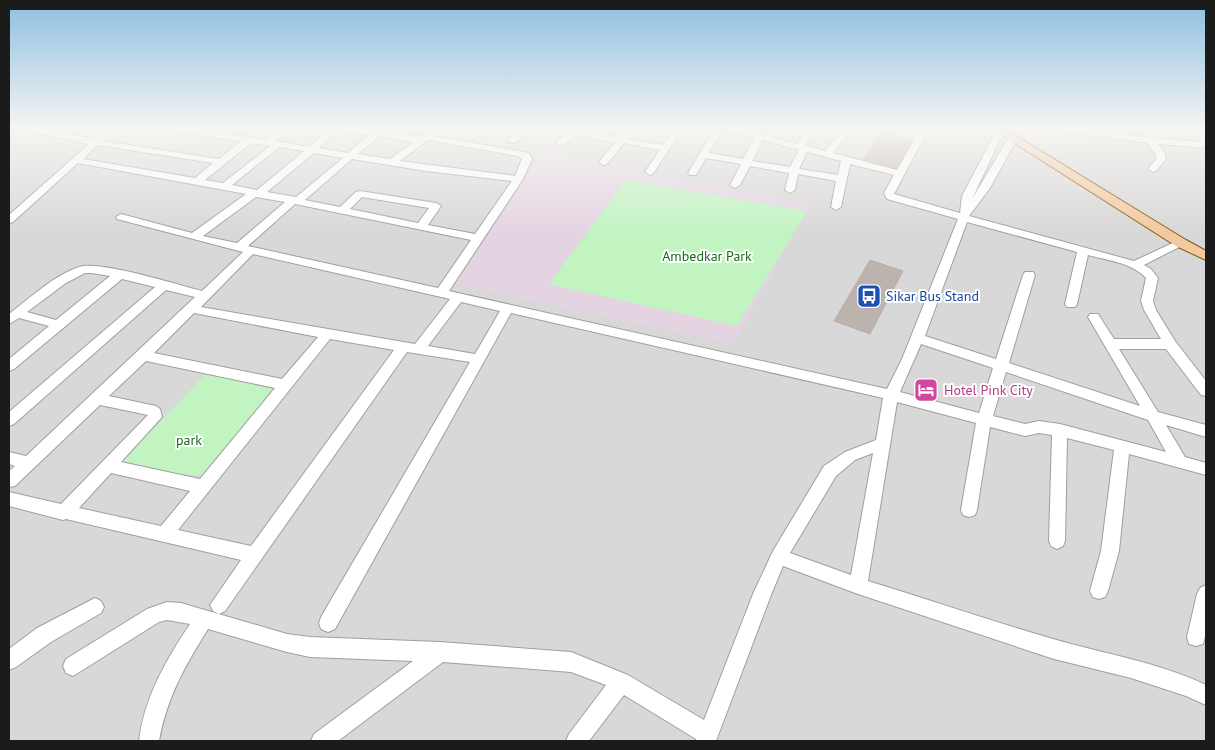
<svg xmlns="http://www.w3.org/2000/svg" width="1215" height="750" font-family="'PT Sans',sans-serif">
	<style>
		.residential { fill: #d9d8d8 }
		.industrial { fill: #e4d4e2 }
		.park { fill: #c1f4c1 }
		.building { fill: #bcb3af; stroke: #bcaea5 }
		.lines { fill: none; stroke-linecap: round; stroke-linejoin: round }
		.minor-casing { stroke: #9f9f9f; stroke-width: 2 }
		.major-casing { stroke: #86560d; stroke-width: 2 }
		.minor { fill: #fff; fill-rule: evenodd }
		.major { fill: #f3c99f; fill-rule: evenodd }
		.labels { text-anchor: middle; stroke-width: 4; stroke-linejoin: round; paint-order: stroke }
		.park-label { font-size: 14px; fill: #146e16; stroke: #fff }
		.transit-label { font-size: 14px; fill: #164399; stroke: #fff; text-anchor: start }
		.hotel-label { font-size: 14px; fill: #b23c85; stroke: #fff; text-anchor: start }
	</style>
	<rect width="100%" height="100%" fill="#ece8e1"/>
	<path class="residential" d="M9,128h1197v613h-1197z"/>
	<path class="industrial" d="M541,154l269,50 -77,140 -278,-60z"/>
	<path class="park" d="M626,180l181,31 -70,115 -188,-42z
		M206,374l73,10 -76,92 -87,-8z"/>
	<path class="building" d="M881,133l31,7 -16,28 -33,-9z
		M870,260l33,11 -33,63 -36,-13z"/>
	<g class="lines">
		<g class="minor-casing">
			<path id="minor" d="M24,128h14l56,11 13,-11h9l-13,13 116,18 22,-18 -66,-10 -4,-3h18l77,12 16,-12h9l-15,13 33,6 21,-19h27l63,9 13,-9h9l-8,8 95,17 3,6 -9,20 -74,112 438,98 15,-30 56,-140 -71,-20 -3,-6 10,-18 -44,-11 -9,43 -5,3 -5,-3 5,-26 -38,-7 -3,16 -5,3 -5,-3 4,-17 -39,-7 -10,19 -5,3 -5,-3 11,-21 -35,-6 -10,17h-6l-2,-2 27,-45h8l-14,25 34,6 11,-21 -29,-8 -1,-2h12l61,16 12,-16h8l-12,17 20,6 20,-23h8l-20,25 64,17 24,-42h8l-35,66 66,19 2,-17 34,-65 1,-2h6l1,2 -32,68 37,-62h6l2,2 -27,49 -21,28 165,45 43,-20h8l2,2 -43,22 7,4 7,9 -5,23 3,9 19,31 31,40v15l-5,-1 -35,-46h-47l39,63 48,13v12l-40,-12 19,32 21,6v12l-77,-21 -10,97 -11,40 -3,6 -6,2 -6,-2 -3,-6 11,-40 13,-101 -47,-12 -2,103 -2,5 -6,3 -6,-3 -2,-5 3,-106 -13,-2 -14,3 -35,-9 -13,83 -2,5 -6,2 -6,-2 -2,-5 15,-87 -79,-21 -29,179c62,19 123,40 185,58 51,15 105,23 153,46v20l-20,-9 -55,-18 -77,-19 -196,-65 -75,-28 -12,29 -55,146h-20v-2l-72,-44 -35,46h-23l3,-7 37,-49 -35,-13 -128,-10 -105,79h-27l3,-7 99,-73 -103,-4 -23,-5 -79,-23c-23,37 -41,68 -49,112h-20c5,-43 27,-81 51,-117l-23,-4 -8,2 -86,54 -7,-3 -3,-7 3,-7 81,-50 20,-7 14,1 106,31 23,3 130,5 131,10 57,23 76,45 49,-126 20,-43 51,-85 21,-14 31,-12 7,-42 -372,-85 -176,316 -7,3 -7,-3 -2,-6 2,-6 149,-255 -63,-10 -182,259 -6,3 -6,-3 -3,-6 31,-45 -175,-41 -3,1 -54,-14v-14l52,12 87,-89 -48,-10 -85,81 -6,1v-16l6,-5 -6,-2v-12l17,4 169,-159 -29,-7 -152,134 -5,2v-14l146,-125 -33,-8 -108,90 -5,2v-12l40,-33 -30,-8 -10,6v-10c21,-16 44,-38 70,-47 20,-7 99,18 123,24l41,-39 -126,-33 -1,-2 5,-3 71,19 54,-39 -168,-31 -65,59 -4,1v-8l80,-71 -61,-13zM339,130l3,1 27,4 -21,18 -29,-5zM379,136l35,6 -24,17 -32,-5zM428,140l90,16 4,3 -7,17 -115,-15zM763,140l36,10 -9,17 -38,-6zM251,143l19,3 -47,37 -18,-3zM98,145l115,18 -18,15 -112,-19zM279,147l25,4 -47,39 -25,-5zM807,152l34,9 -3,14 -39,-6zM314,153l29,5 -47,39 -29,-5zM352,159l74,12 86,10 -37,53 -47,-9 13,-19 -5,-3 -76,-12 -4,1 -16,15 -35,-7zM256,197l29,5 -48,41 -34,-7zM362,197l67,11 -11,15 -68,-14zM295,204l176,36 -33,48 -190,-42zM967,222l110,30 -12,52 2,3h8l2,-3 11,-49c18,5 45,8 58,23l-5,23 3,9 17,29h-47l-16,-25h-8l-2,3 52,89 -131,-43 26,-88 -2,-3h-8l-2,3 -27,84 -71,-23zM253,254l197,45 -35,45 -214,-37zM85,273h7l18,3 -54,44 -29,-8 39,-29zM461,302l39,9 -25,43 -47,-8zM194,313l124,24 -36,42 -128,-26zM330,339l64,11 -143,196 -73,-16zM921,344l72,24 -14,45 -79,-21zM146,361l129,27 -75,91 -79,-17 41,-45 -2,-8 -4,-3 -47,-10zM1006,372l142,48 18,32 -106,-28 -21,-3 -14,3 -32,-8zM873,453l-22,122 -61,-22 46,-77 19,-16zM111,473l79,18 -29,35 -82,-18z
				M484,128h9l-8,8h-6l-2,-2z
				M522,128h9l-16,15h-6v-4z
				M549,128h33l-1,2 38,7 8,-9h8l-8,11 36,6 12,-17h8l-30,46 -3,1 -5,-3 15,-22 -36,-7 -17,21 -3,1 -5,-3 16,-20 -39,-7 -15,11 -5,-3 11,-10z
				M1060,128h18l72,10 51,4 -3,-14h8v20l-48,-4 7,9 1,6 -10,12 -3,1 -5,-3 8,-10 -1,-6 -8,-10 -83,-12z
				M1206,585v48l-3,11 -7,2 -7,-2 -2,-7 10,-43 3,-6z
				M95,598l6,3 3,6 -3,6 -50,29 -35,25 -7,3v-21l28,-21z"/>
		</g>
		<g class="major-casing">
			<path id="major" d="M991,128h12l183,112 20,11v9l-30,-14z"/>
		</g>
		<use href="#minor" class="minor"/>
		<use href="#major" class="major"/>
	</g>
	<linearGradient id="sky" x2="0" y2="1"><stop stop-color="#8dbee1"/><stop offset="0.55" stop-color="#f6f5f2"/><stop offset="1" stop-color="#f6f5f2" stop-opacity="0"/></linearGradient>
	<rect width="1215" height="233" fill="url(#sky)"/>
	<defs>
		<g id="bus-square" transform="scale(1.25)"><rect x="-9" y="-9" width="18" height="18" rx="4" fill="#1a4fb4" stroke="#fff"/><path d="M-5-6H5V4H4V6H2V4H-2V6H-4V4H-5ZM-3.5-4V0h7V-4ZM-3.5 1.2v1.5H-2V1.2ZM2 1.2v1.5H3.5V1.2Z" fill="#fff"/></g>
		<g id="hotel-square" transform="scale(1.25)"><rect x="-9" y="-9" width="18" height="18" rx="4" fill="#d1479c" stroke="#fff"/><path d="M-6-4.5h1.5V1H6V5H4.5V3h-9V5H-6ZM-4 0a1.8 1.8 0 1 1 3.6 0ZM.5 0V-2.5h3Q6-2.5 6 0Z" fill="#fff"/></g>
	</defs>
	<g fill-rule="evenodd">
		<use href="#bus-square" x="869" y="296"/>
		<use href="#hotel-square" x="926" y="390"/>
	</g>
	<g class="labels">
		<g class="park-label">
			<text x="707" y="261">Ambedkar Park</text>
			<text x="189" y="445">park</text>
		</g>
		<g class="transit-label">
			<text x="886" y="301">Sikar Bus Stand</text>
		</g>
		<g class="hotel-label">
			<text x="944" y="395">Hotel Pink City</text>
		</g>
	</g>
	<rect width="1215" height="750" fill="none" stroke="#1b1b1b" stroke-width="20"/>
</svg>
